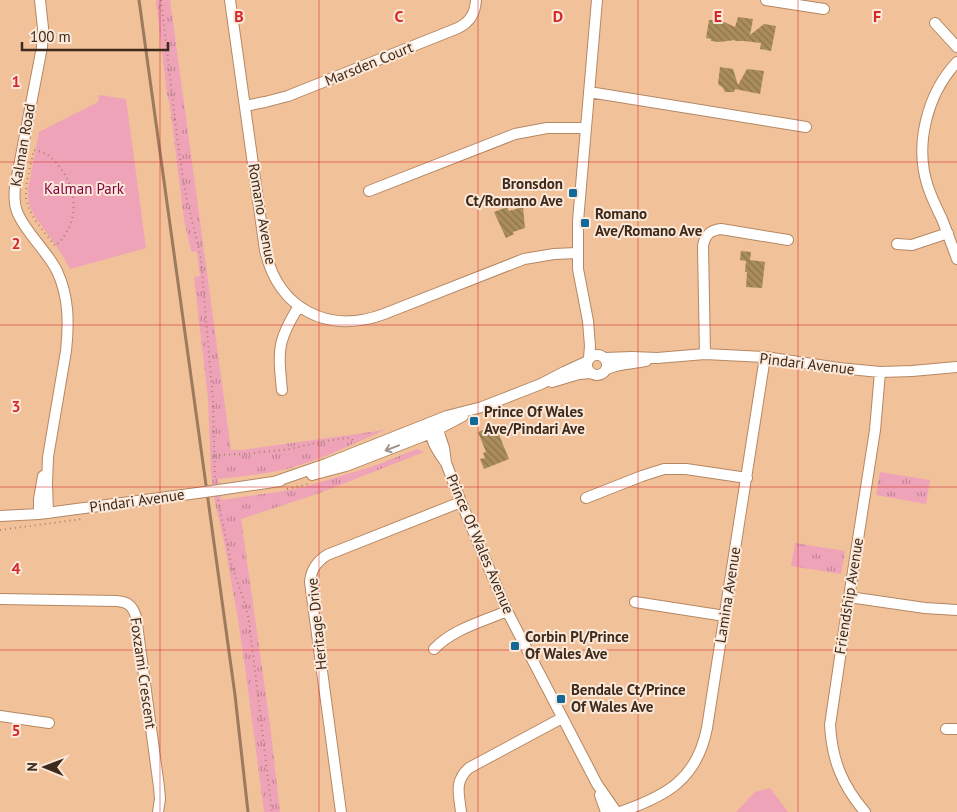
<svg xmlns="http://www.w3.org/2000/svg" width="957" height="812" font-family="'PT Sans',sans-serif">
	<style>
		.grass { fill: url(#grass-tufts) }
		.park { fill: #eea3b9 }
		.building { fill: url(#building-back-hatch) }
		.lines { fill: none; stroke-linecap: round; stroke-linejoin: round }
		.minor-casing { stroke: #b58863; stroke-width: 12 }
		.path { stroke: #a88466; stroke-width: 2; stroke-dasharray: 1 4; stroke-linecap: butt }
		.minor { stroke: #fff; stroke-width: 10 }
		.rail { stroke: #9c7a5e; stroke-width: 3 }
		.minor-bridge-casing { stroke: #b58863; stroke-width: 12; stroke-linecap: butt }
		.minor-bridge { stroke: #fff; stroke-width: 10 }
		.oneway { stroke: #9e948d }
		.grid { fill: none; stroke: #d62828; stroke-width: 1; stroke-opacity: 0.55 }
		.poi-dot { fill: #116999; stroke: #fce8d9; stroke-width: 2 }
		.labels { text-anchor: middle; stroke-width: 4; stroke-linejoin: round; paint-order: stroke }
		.street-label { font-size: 15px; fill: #3d2a1b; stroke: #fce8d9 }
		.poi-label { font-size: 15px; font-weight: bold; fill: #3d2a1b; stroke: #fce8d9; text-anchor: start }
		.park-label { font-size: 15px; fill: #830343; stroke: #fce8d9 }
		.grid-label { font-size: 16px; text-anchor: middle; font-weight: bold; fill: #d62828; stroke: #fce8d9; stroke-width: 4; stroke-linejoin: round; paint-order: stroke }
	</style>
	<defs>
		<pattern id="grass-tufts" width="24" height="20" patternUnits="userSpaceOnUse" patternTransform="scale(1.25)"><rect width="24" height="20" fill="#eea3b9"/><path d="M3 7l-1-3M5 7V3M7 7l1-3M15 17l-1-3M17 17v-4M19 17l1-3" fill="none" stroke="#c28596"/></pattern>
		<pattern id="building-back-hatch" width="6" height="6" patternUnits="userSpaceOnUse" patternTransform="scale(1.25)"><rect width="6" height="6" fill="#aa8d5b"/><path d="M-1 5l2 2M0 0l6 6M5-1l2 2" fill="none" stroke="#8c734a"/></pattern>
	</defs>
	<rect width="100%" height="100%" fill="#f1c19a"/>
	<path class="grass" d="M156,0h14l61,450h11l143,-20c-33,14 -64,30 -98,39 -23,5 -46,8 -69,10l3,21 56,-8 27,-5 27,-8 43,-13 43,-17 7,3 -107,42 -76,25 29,206 10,87h-16l-18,-138 -8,-54 -14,-79 -9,-38 -4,-30 -3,-74 -14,-122 6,-1 -3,-24 -6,-1 -7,-31 -14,-114 -3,-11z
		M880,472l50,8 -4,24 -50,-9z
		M795,543l50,8 -4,23 -50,-8z"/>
	<path class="park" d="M99,95l27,4 20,149 -76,21 -9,-16 -27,-38 -5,-11 -1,-15 11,-57 59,-30z
		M770,788l18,24h-52l19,-20z"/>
	<path class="building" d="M738,17l15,2 -3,16 14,-11 12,2 -5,25 -11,-2 1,-6 -17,-2h-9v-1l-16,2 -8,-1v-2l-5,-1 3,-18h11l15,7z
		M720,67l13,2 5,16 9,-16 17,2 -4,23 -25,-5 -1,3h-9l-2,-4 -5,-4z
		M507,207l2,4 14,-4 2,21 -12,4 1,2 -8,4 -12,-26z
		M741,251l10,1 -1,8 15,2 -3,26 -16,-1 1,-15h-2l1,-11 -6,-1z
		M495,425l14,34 -25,10 -4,-10 5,-1 -2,-5 3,-1 -8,-20z"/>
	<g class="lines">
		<g class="minor-casing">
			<path id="minor" d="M40,0l3,28 -1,19 -27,140c-1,9 -1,18 3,27 9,20 29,37 39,57 12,26 12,52 9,80l-18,106 -1,26 1,30
				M230,0l35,250c13,59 63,85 119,64l140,-55 30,-5 23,-1
				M766,0l58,9
				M935,23l22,24
				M957,62c-30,32 -43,83 -29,125 4,11 9,22 14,32 5,13 10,26 15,40
				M589,92l217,35
				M245,106l20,-4 23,-6 170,-68c12,-6 17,-14 18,-28
				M369,191l146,-57 32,-6h39
				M897,244l15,1 36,-12
				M705,354l-2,-108c2,-11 7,-16 18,-17l67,11
				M587 365a10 10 0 1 1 20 0a10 10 0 1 1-20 0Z
				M589,358l1,-12 -2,-25 -10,-52v-48l19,-221
				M605,358l27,-1 25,1 48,-4 60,3 74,11 41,4 32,-1 45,-4
				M607,369c12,-6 26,-5 39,-8
				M552,382l27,-8 11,-1
				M282,390c-4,-40 -5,-49 17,-84
				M431,423l7,7 6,18 2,15 15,39 46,109 90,173 18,26
				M431,429c-1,12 8,24 15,34
				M312,475l34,-9 85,-33 32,-17
				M274,482l52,-18 121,-48 35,-9 59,-23 23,-12 24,-11
				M219,490l61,-9
				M586,498l56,-22 22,-7h22l61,9
				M39,514v-15l4,-23
				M0,516l39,-2 151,-20
				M849,597l76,11 32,2
				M0,599l117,2c11,1 16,5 19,16l23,170 1,12 -2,13
				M635,602l90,14
				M434,649c19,-20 48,-27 73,-38
				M0,716l49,7
				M946,729h11
				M600,795l6,17
				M341,812l-31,-230c1,-12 6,-20 17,-27l134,-53
				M461,812c-2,-18 -7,-31 8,-44l93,-50
				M620,812c47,-16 77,-33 87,-84l58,-371
				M865,812c-23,-27 -33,-52 -35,-87l19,-128 26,-167 5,-58"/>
		</g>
		<path class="path" d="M161,0c8,61 13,123 23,184 4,25 12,49 17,75l12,143 2,78
			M34,150c4,1 8,2 12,4 4,2 8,6 11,10 22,23 23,61 -2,82 -11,-15 -29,-33 -29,-52 0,-14 5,-30 8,-44z
			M214,455l31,-1 45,-5 29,-7 28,-4h4l4,5
			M287,489l22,-5
			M218,500l13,63 15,44 3,14 23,191
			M0,530l82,-11"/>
		<use href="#minor" class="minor"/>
		<path class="rail" d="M139,0l96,695 13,117"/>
		<g class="minor-bridge-casing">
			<path id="minor-bridge" d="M190,494l29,-4"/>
		</g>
		<use href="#minor-bridge" class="minor-bridge"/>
	</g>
	<defs><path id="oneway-shaft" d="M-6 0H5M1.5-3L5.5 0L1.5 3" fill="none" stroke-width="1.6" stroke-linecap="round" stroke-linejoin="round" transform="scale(1.25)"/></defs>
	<use class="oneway" href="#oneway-shaft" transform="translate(392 448) rotate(159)"/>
	<path class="grid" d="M160,0v812M319,0v812M478,0v812M638,0v812M798,0v812M0,162h957M0,325h957M0,487h957M0,650h957"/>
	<g class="poi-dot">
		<rect x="568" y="188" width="10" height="10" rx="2.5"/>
		<rect x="580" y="218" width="10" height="10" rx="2.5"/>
		<rect x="469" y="416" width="10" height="10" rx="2.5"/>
		<rect x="510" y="641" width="10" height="10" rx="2.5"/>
		<rect x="556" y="694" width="10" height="10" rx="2.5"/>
	</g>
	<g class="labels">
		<g class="street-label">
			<text transform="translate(369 64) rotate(-22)" y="5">Marsden Court</text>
			<text transform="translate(23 145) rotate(-80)" y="5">Kalman Road</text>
			<text transform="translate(262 214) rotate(80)" y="5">Romano Avenue</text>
			<text transform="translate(807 364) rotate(7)" y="5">Pindari Avenue</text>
			<text transform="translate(137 501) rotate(-8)" y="5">Pindari Avenue</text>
			<text transform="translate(480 544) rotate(67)" y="5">Prince Of Wales Avenue</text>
			<text transform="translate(728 595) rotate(-81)" y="5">Lamina Avenue</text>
			<text transform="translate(849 596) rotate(-81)" y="5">Friendship Avenue</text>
			<text transform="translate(317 624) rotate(-96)" y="5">Heritage Drive</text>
			<text transform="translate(143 673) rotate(82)" y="5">Foxzami Crescent</text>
		</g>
		<g class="poi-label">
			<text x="563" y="189" text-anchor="end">Bronsdon<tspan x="563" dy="17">Ct/Romano Ave</tspan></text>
			<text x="595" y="219">Romano<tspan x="595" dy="17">Ave/Romano Ave</tspan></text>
			<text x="484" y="417">Prince Of Wales<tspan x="484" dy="17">Ave/Pindari Ave</tspan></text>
			<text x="525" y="642">Corbin Pl/Prince<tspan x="525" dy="17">Of Wales Ave</tspan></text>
			<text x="571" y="695">Bendale Ct/Prince<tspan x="571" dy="17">Of Wales Ave</tspan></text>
		</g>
		<g class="park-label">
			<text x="84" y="194">Kalman Park</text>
		</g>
	</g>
	<g class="grid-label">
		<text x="239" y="22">B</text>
		<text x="399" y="22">C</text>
		<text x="558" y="22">D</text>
		<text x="718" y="22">E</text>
		<text x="877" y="22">F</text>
		<text x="16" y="87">1</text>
		<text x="16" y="249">2</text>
		<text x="16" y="412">3</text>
		<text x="16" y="574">4</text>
		<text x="16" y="736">5</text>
	</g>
	<g transform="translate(45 767) rotate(271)" stroke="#fce8d9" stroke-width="4" paint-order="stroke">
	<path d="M0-4L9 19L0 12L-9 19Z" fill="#3d2a1b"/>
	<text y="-8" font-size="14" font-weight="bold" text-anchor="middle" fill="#3d2a1b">N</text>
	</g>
	<path d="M22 42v8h146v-8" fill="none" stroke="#3d2a1b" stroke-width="2.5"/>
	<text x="30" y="42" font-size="15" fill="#3d2a1b" stroke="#fce8d9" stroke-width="4" paint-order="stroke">100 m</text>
</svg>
